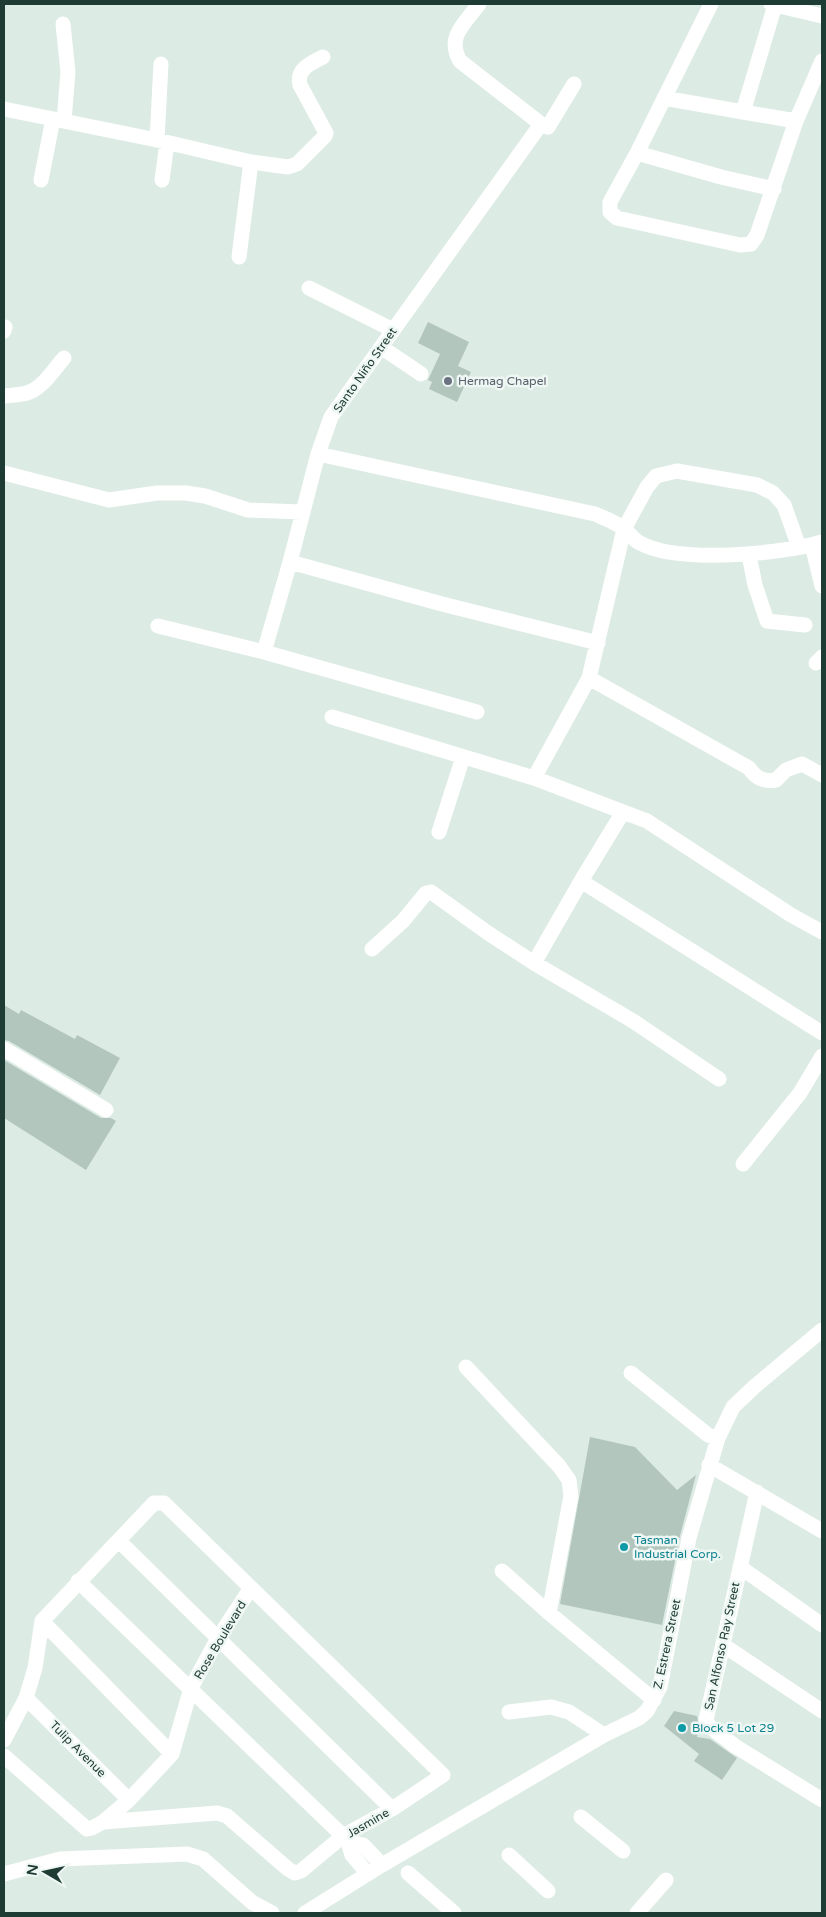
<svg xmlns="http://www.w3.org/2000/svg" width="826" height="1917" font-family="'Varela Round',sans-serif">
	<style>
		.building { fill: #b3c6be }
		.lines { fill: none; stroke-linecap: round; stroke-linejoin: round }
		.minor { stroke: #fff; stroke-width: 15 }
		.worship-dot { fill: #6b7280; stroke: #eef7f3; stroke-width: 2 }
		.culture-dot { fill: #0f9aa8; stroke: #eef7f3; stroke-width: 2 }
		.labels { text-anchor: middle; stroke-width: 5; stroke-linejoin: round; paint-order: stroke }
		.street-label { font-size: 12px; fill: #1e3b34; stroke: #eef7f3 }
		.worship-label { font-size: 12px; fill: #5b616d; stroke: #eef7f3; text-anchor: start }
		.culture-label { font-size: 12px; fill: #0d838f; stroke: #eef7f3; text-anchor: start }
	</style>
	<rect width="100%" height="100%" fill="#ddebe5"/>
	<path class="building" d="M428,322l41,20 -11,24 13,6 -14,30 -28,-13 3,-7 -4,-2 12,-26 -22,-11z
		M4,1005l15,9 2,-4 54,29 2,-4 43,23 -20,37 -91,-54 -5,-1z
		M4,1060l97,58h10l5,3 -30,49 -82,-52z
		M590,1437l45,10 42,43 19,-15 -16,61 -18,89 -102,-21z
		M674,1711l23,5 2,11 -2,10 13,2 27,19 -15,22 -28,-19 5,-7 -35,-28z"/>
	<g class="lines">
		<path class="minor" d="M479,4c-14,19 -33,33 -19,57l81,63 7,3 26,-43
			M711,4l-74,149 -27,49v10l7,6 123,27 11,-1 6,-9 39,-114 26,-60
			M771,4l51,12
			M775,5l-32,107 53,9
			M63,24l5,48 -4,49
			M664,98l79,14
			M4,109l153,31 94,22 37,5 9,-3 28,-28 1,-3 -26,-48c-4,-16 11,-22 23,-28
			M157,140l4,-76
			M637,153l84,24 53,12
			M41,180l12,-61
			M162,180l5,-37
			M239,257l12,-95
			M309,288l84,42
			M4,331l1,-4
			M381,347l40,27
			M4,396c7,-1 16,-1 23,-3 16,-5 27,-24 37,-35
			M318,454l277,60c9,4 20,8 28,14 6,4 10,12 17,15 38,21 142,11 182,-1
			M4,473l105,27 48,-7h29l19,3 43,14 55,2
			M812,545l10,41
			M749,555l6,30 12,36 38,4
			M290,562l152,42 156,39
			M158,626l106,26 213,60
			M264,652l26,-90 28,-108 13,-37 210,-293
			M816,663l6,-6
			M589,678l160,90c7,10 14,14 27,12l10,-10 16,-6 20,11
			M332,717l202,61 113,43 144,94 31,17
			M534,778l55,-100 35,-149 23,-42 9,-11 21,-5 80,14 16,8 11,12 15,42
			M439,832l24,-75
			M581,881l241,152
			M372,949l31,-28 23,-28 5,-1 57,41 46,30 99,58 86,58
			M534,963l47,-82 42,-69
			M4,1049l102,61
			M743,1164l57,-71 22,-37
			M466,1367l93,99 10,14 2,16 -22,117
			M631,1373l77,62 10,3
			M709,1465l113,66
			M757,1492l-51,228 3,6 26,20 87,54
			M119,1541l273,268
			M740,1567l82,58
			M502,1571l47,42 105,87
			M78,1581l265,255 5,6 4,13 16,19
			M42,1621l130,133
			M723,1645l99,66
			M26,1698l103,102
			M509,1712l42,-5 18,5 35,23
			M4,1740l22,-42 9,-30 7,-47 112,-118h10l279,272 -51,34 -49,27 -42,35 -6,2 -7,-4 -61,-53 -10,-3 -114,9
			M4,1756l83,73 5,-1 11,-6 26,-22 43,-46 19,-66 27,-50 33,-50
			M581,1817l42,34
			M348,1842l15,3 19,20
			M509,1855l39,36
			M408,1873l46,40
			M4,1874l56,-15 127,-5 16,5 50,44 19,10
			M305,1913l77,-48 222,-130 35,-17 8,-7 13,-24 29,-149 29,-100 15,-31 21,-20 68,-57
			M637,1913l29,-33"/>
	</g>
	<circle class="worship-dot" cx="448" cy="381" r="5"/>
	<g class="culture-dot">
		<circle cx="624" cy="1547" r="5"/>
		<circle cx="682" cy="1728" r="5"/>
	</g>
	<g class="labels">
		<g class="street-label">
			<text transform="translate(365 370) rotate(-55)" y="4">Santo Niño Street</text>
			<text transform="translate(220 1640) rotate(-59)" y="4">Rose Boulevard</text>
			<text transform="translate(667 1644) rotate(-78)" y="4">Z. Estrera Street</text>
			<text transform="translate(722 1646) rotate(-78)" y="4">San Alfonso Ray Street</text>
			<text transform="translate(78 1749) rotate(45)" y="4">Tulip Avenue</text>
			<text transform="translate(368 1823) rotate(-30)" y="4">Jasmine</text>
		</g>
		<g class="worship-label">
			<text x="458" y="385">Hermag Chapel</text>
		</g>
		<g class="culture-label">
			<text x="634" y="1544">Tasman<tspan x="634" dy="14">Industrial Corp.</tspan></text>
			<text x="692" y="1732">Block 5 Lot 29</text>
		</g>
	</g>
	<rect width="826" height="1917" fill="none" stroke="#1e3b34" stroke-width="10"/>
	<g transform="translate(45 1872) rotate(279)" stroke="#eef7f3" stroke-width="4" paint-order="stroke">
	<path d="M0-4L9 19L0 12L-9 19Z" fill="#1e3b34"/>
	<text y="-8" font-size="14" font-weight="bold" text-anchor="middle" fill="#1e3b34">N</text>
	</g>
</svg>
